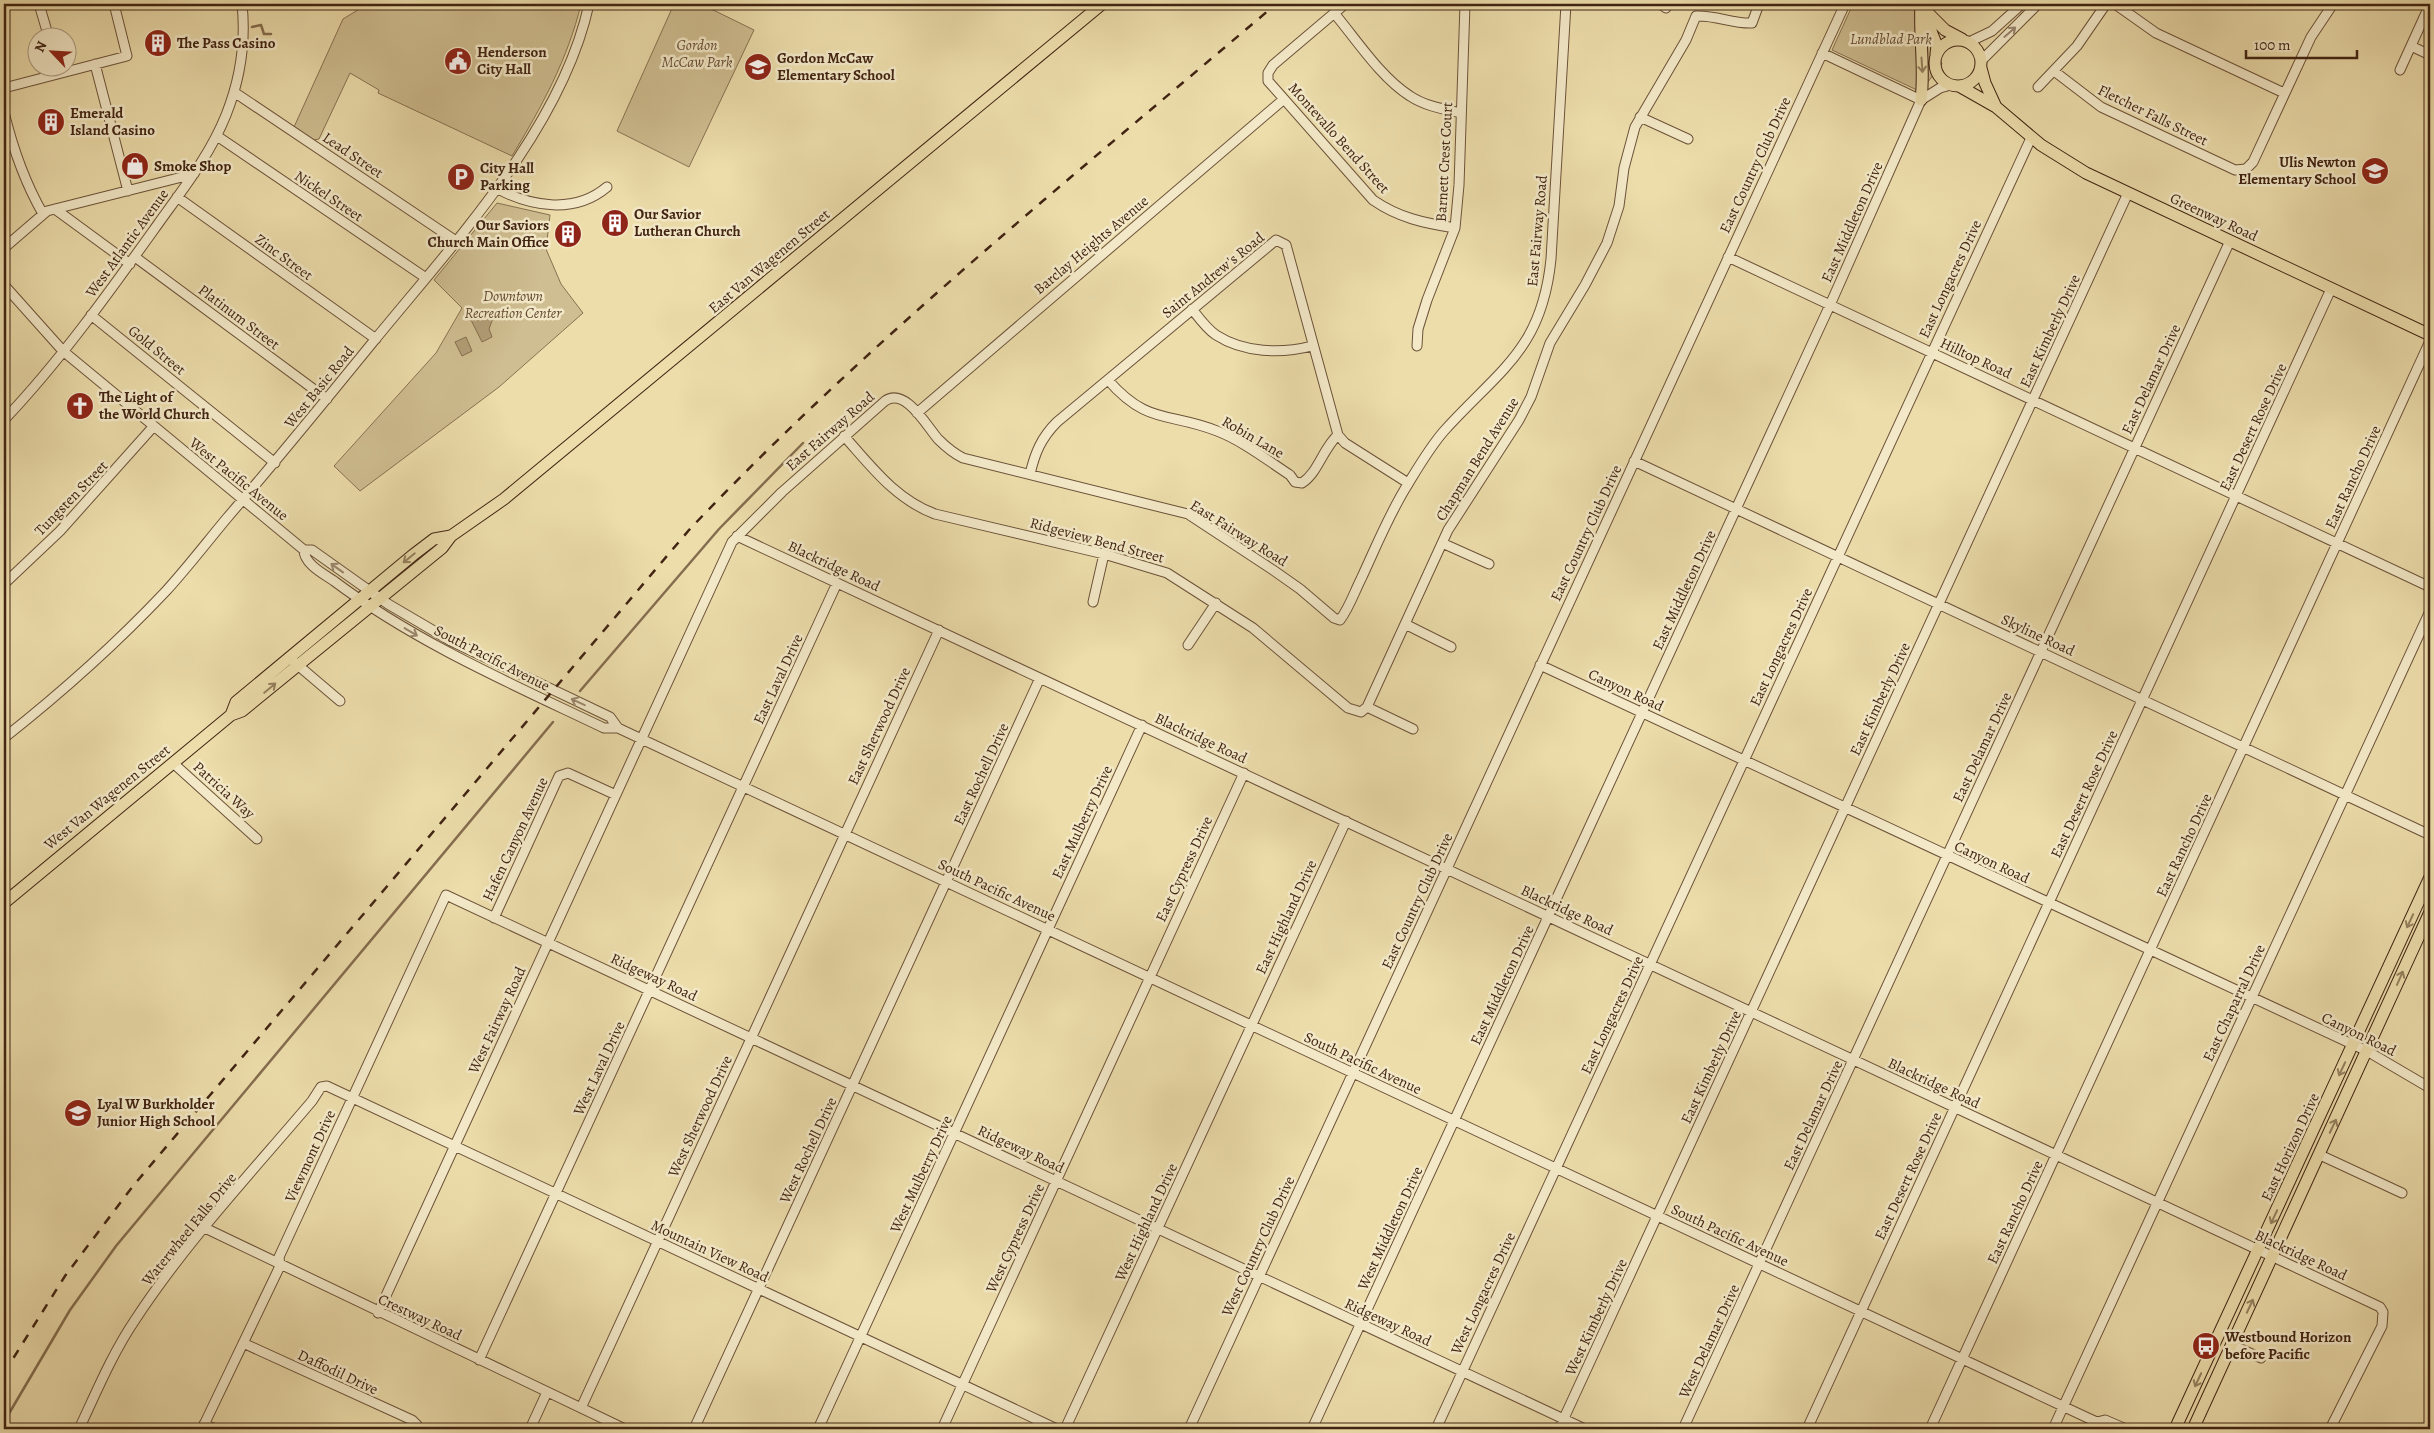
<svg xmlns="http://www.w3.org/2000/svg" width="2434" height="1433" font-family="Alegreya,serif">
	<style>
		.green { fill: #cfbe91; stroke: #887152 }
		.water { fill: #b29e77; stroke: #856d4f }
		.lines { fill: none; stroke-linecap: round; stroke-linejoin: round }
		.stream { stroke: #856d4f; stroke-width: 2.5 }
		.minor-casing { stroke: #6c5239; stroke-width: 11 }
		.major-casing { stroke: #412413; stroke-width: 13 }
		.minor { stroke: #f3e9c8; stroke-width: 9 }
		.major { stroke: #ecddab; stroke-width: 11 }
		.rail { stroke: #412413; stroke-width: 2.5; stroke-dasharray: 9 9; stroke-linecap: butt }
		.oneway { stroke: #9a866e }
		.oneway2 { stroke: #96805f }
		.labels { text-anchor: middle; stroke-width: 5; stroke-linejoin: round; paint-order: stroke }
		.park-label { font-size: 15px; font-style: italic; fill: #644a32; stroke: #f3e9c8 }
		.poi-label { font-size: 15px; font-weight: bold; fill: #412413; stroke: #f3e9c8; text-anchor: start }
		.street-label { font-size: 15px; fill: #412413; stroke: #f3e9c8 }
	</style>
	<rect width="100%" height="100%" fill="#ecddab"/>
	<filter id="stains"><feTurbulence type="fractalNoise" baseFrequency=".004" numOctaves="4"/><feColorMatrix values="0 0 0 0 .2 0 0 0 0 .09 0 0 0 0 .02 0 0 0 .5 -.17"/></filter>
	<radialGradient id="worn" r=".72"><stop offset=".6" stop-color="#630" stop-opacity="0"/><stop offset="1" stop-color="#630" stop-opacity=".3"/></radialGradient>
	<path class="green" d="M366,4h215c-13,55 -40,104 -69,152l-134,-63 1,-3 -29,-17 -31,66 -5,1 -20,-13 49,-108 18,-11v-3z
		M674,4h27l53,26 -65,137 -72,-36z
		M1853,4h62l27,60 -19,24 -6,2 -85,-40z
		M497,203l53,12 -4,34 15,35 22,29 -84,74 -139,104 -26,-25 102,-113 26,-45 -28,-28z"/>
	<path class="water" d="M484,309l5,2 4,7 -4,11 3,8 -10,5 -11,-22 1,-3z
		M466,337l6,14 -10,5 -7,-14z"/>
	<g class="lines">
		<path class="stream" d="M252,27l9,-2 3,9h7
			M580,691l139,-162 84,-86
			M4,1422l66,-112 46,-64 437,-524"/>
		<g class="minor-casing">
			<path id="minor" d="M39,4l10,34
				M1345,4l-72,61 -5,8v8l105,119c26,18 51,23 82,28
				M1660,4l6,4
				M2115,4l41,29 128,60
				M1334,13c22,26 47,65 76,83 15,10 33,13 51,17
				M1969,42l23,-11 30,-27
				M2411,46l19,9
				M1822,53l99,47
				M1982,60l56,-56
				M95,64l33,127
				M2400,70l30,-66
				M2054,71l47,36 134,63 11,-1 7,-7 58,-125 22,-33
				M2038,87l39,-41 29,-42
				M4,88l123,-32 -13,-52
				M234,92l222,149
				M4,112c9,37 20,69 39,102
				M1640,117l48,22
				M217,136l209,142
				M498,189c34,18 77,25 109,-2
				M177,197l199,142
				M55,209l75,55
				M4,248l43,-37 147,-37
				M135,257l192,142
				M1728,257l702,330
				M4,285l59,66 241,199h8l76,54 63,37 159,76 8,11 1470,690 9,4 4,7
				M1192,309c7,9 15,20 24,26 28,18 65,19 96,11
				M91,315l184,148
				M1417,346l1,-17 9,-29 28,-72 4,-43 6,-181
				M1108,380c39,45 61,32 109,51 26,10 50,29 73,44l5,7 7,1c16,-10 21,-35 36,-48
				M917,413l367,-314
				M4,420c57,-60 106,-129 154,-196 25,-35 52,-69 68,-109 14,-35 20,-73 16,-111
				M844,436c27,30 51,63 91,78l169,40 63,19 86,55 95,80 13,4 6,-5 81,-177 71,-110 12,-23 19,-54 35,-58 22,-42 12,-37 5,-38 11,-41 51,-87 10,-24c20,-1 37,8 56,7l7,-19
				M1634,461l796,374
				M1030,474c5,-21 11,-36 27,-52l219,-182 10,5 52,190 7,8 63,40
				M737,536l1643,771 3,5 -1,14 -52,103
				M1442,543l47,21
				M304,550c0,14 20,24 30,31 83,62 178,103 270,147h14
				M4,584l56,-53 93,-104
				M1093,602l11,-48
				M1405,624l46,23
				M1188,645l28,-42
				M293,661l47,40
				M1540,665l827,386 63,37
				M1367,707l46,22
				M4,738c57,-45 112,-94 162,-147 21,-23 41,-49 61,-73 50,-58 98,-117 146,-176 79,-97 189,-213 216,-338
				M173,763l84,76
				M494,918l65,-142 9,-3 48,22
				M2320,1155l82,38
				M205,1228l420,201
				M378,1313l354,-771 50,-50 103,-91c20,-14 41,24 53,38 8,8 15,14 25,19l225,56 85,56 27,19 34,29 6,2c9,-12 14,-27 21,-41 15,-32 28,-65 47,-95 11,-18 22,-37 36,-53 55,-61 98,-81 107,-172l15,-255
				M243,1343l169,77 5,5v4
				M2232,1345l29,13
				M479,1360l358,-777
				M581,1408l358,-778
				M2097,1422l8,-2 21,9
				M204,1424l11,5
				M79,1429c17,-36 33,-75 56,-109 51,-78 117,-148 177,-219l9,-14 6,-1 730,343
				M202,1429l78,-163 -1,-9 167,-362 1139,534
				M530,1429l17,-37
				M694,1429l346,-751
				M818,1429l324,-704
				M942,1429l302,-656
				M1065,1429l281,-608
				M1189,1429l656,-1425
				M1312,1429l518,-1124 91,-205 19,-12 11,-3
				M1436,1429l595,-1291
				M1559,1429l569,-1236
				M1683,1429l547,-1188
				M1807,1429l524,-1140
				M1930,1429l500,-1088
				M2053,1429l377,-818"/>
		</g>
		<g class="major-casing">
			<path id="major" d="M1921,4c-2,32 4,64 0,96
				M1925,8l2,13 10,25 -1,8
				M1927,12l18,18 17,9
				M1935 63a23 23 0 1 1 46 0a23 23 0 1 1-46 0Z
				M1981,68l4,15 11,24
				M1959,86l37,21 45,38 45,28 344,162
				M231,715l5,-13 177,-147 21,-16 17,-3
				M4,903l227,-188 11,-4 200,-163 9,-12 53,-37 598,-495
				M2175,1429l255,-552
				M2193,1429l237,-517"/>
		</g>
		<use href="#minor" class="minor"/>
		<use href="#major" class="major"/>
		<path class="rail" d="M4,1373l61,-97 68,-90 556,-656c181,-191 387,-356 587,-526"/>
	</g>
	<defs><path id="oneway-shaft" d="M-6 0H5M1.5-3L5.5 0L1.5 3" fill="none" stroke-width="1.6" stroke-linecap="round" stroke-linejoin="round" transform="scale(1.25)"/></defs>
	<g class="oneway">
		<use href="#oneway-shaft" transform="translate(2010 32) rotate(-41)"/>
		<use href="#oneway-shaft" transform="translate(337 568) rotate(-144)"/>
		<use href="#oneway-shaft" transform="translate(411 632) rotate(31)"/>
		<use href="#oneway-shaft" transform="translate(578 702) rotate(-155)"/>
	</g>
	<g class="oneway2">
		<use href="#oneway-shaft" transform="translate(1922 65) rotate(86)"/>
		<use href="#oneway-shaft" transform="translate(409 558) rotate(141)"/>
		<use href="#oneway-shaft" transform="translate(270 688) rotate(-40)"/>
		<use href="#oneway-shaft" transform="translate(2410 921) rotate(115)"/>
		<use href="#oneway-shaft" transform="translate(2400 978) rotate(-66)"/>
		<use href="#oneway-shaft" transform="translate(2342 1069) rotate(115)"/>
		<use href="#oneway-shaft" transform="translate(2333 1126) rotate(-65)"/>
		<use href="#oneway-shaft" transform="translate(2274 1217) rotate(115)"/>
		<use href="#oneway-shaft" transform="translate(2250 1306) rotate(-65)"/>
		<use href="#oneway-shaft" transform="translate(2198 1380) rotate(115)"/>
	</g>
	<defs>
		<g id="building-disc" transform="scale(1.4375)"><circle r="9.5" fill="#8f2418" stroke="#f3e9c8"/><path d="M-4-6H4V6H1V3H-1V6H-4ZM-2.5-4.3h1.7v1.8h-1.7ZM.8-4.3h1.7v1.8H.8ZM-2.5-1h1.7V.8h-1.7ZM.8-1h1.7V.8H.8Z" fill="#fff"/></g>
		<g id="civic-disc" transform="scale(1.4375)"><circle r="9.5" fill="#8f2418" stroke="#f3e9c8"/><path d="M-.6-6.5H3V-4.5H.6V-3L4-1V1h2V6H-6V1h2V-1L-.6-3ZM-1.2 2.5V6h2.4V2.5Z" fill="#fff"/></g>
		<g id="school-disc" transform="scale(1.4375)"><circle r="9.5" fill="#8f2418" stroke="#f3e9c8"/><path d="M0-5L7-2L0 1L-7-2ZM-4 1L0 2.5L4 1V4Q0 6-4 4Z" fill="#fff"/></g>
		<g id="shop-disc" transform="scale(1.4375)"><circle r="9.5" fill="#8f2418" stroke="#f3e9c8"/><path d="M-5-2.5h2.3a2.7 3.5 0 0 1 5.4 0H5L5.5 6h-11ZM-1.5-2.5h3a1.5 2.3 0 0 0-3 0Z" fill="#fff"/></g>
		<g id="parking-disc" transform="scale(1.4375)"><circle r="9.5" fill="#8f2418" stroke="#f3e9c8"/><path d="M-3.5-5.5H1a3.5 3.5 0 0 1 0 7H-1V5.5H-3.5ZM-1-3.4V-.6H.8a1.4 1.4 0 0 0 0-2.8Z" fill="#fff"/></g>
		<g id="church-disc" transform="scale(1.4375)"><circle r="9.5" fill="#8f2418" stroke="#f3e9c8"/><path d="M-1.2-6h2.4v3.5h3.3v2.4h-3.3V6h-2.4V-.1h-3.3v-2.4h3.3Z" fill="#fff"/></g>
		<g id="bus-disc" transform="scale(1.4375)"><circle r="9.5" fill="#8f2418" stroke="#f3e9c8"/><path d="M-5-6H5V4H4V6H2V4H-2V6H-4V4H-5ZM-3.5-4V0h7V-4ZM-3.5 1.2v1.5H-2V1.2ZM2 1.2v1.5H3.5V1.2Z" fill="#fff"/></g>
	</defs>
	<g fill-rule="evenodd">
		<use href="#building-disc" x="158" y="43"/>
		<use href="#civic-disc" x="458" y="61"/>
		<use href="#school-disc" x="758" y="67"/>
		<use href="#building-disc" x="51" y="122"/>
		<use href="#shop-disc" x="135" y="166"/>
		<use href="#school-disc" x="2375" y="171"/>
		<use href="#parking-disc" x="461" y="177"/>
		<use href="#building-disc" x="615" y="223"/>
		<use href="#building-disc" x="568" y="234"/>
		<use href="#church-disc" x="80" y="406"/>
		<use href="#school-disc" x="78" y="1113"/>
		<use href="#bus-disc" x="2206" y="1346"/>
	</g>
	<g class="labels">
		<g class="park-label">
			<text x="1891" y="44">Lundblad Park</text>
			<text x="697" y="50">Gordon<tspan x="697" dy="17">McCaw Park</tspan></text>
			<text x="513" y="301">Downtown<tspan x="513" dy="17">Recreation Center</tspan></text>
		</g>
		<g class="poi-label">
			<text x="177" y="48">The Pass Casino</text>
			<text x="477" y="57">Henderson<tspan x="477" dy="17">City Hall</tspan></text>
			<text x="777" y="63">Gordon McCaw<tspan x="777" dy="17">Elementary School</tspan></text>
			<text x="70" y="118">Emerald<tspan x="70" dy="17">Island Casino</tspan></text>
			<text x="2356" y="167" text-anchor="end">Ulis Newton<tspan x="2356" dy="17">Elementary School</tspan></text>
			<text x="154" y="171">Smoke Shop</text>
			<text x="480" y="173">City Hall<tspan x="480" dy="17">Parking</tspan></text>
			<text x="634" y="219">Our Savior<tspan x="634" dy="17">Lutheran Church</tspan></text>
			<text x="549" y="230" text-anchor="end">Our Saviors<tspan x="549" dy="17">Church Main Office</tspan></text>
			<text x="99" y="402">The Light of<tspan x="99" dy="17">the World Church</tspan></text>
			<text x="97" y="1109">Lyal W Burkholder<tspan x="97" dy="17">Junior High School</tspan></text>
			<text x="2225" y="1342">Westbound Horizon<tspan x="2225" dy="17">before Pacific</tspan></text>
		</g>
		<g class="street-label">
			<text transform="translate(2153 115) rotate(26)" y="5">Fletcher Falls Street</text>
			<text transform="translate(1339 138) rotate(48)" y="5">Montevallo Bend Street</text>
			<text transform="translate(353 155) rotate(34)" y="5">Lead Street</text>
			<text transform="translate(1444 162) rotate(-87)" y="5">Barnett Crest Court</text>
			<text transform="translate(1755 165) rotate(-65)" y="5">East Country Club Drive</text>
			<text transform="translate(329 196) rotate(34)" y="5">Nickel Street</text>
			<text transform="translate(2214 217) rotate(25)" y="5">Greenway Road</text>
			<text transform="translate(1852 222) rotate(-66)" y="5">East Middleton Drive</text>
			<text transform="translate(1537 231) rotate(-85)" y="5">East Fairway Road</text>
			<text transform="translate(127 243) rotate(-54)" y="5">West Atlantic Avenue</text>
			<text transform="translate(1091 245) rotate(-40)" y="5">Barclay Heights Avenue</text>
			<text transform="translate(284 257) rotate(36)" y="5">Zinc Street</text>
			<text transform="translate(769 261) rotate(-40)" y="5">East Van Wagenen Street</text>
			<text transform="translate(1213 275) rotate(-39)" y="5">Saint Andrew's Road</text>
			<text transform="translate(1950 279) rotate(-65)" y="5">East Longacres Drive</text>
			<text transform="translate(239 317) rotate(37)" y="5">Platinum Street</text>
			<text transform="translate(2050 331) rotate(-65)" y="5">East Kimberly Drive</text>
			<text transform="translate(157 350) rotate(39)" y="5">Gold Street</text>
			<text transform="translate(1976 358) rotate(25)" y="5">Hilltop Road</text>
			<text transform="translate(2151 379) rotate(-65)" y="5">East Delamar Drive</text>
			<text transform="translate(319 387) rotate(-51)" y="5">West Basic Road</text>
			<text transform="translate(2253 427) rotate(-65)" y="5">East Desert Rose Drive</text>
			<text transform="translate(830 431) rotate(-41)" y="5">East Fairway Road</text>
			<text transform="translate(1253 437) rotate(30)" y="5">Robin Lane</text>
			<text transform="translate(1477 459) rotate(-58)" y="5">Chapman Bend Avenue</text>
			<text transform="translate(2353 477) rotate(-65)" y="5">East Rancho Drive</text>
			<text transform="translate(239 479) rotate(39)" y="5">West Pacific Avenue</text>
			<text transform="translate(71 498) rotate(-46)" y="5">Tungsten Street</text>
			<text transform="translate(1239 533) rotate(32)" y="5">East Fairway Road</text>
			<text transform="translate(1586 533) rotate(-65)" y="5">East Country Club Drive</text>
			<text transform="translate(1097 540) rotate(15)" y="5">Ridgeview Bend Street</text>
			<text transform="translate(834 566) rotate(25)" y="5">Blackridge Road</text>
			<text transform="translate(1684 590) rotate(-65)" y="5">East Middleton Drive</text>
			<text transform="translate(2038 635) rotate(25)" y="5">Skyline Road</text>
			<text transform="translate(1781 647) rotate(-65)" y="5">East Longacres Drive</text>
			<text transform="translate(492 658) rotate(27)" y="5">South Pacific Avenue</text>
			<text transform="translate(778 679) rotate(-65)" y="5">East Laval Drive</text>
			<text transform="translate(1626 690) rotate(25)" y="5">Canyon Road</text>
			<text transform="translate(1880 699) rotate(-65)" y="5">East Kimberly Drive</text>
			<text transform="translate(879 726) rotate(-65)" y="5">East Sherwood Drive</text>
			<text transform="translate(1201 738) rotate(25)" y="5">Blackridge Road</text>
			<text transform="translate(1982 747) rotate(-65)" y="5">East Delamar Drive</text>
			<text transform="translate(981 774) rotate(-65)" y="5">East Rochell Drive</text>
			<text transform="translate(224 790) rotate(42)" y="5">Patricia Way</text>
			<text transform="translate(2084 794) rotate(-65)" y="5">East Desert Rose Drive</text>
			<text transform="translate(107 797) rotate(-39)" y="5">West Van Wagenen Street</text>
			<text transform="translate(1082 822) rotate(-65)" y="5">East Mulberry Drive</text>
			<text transform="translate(515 839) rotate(-65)" y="5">Hafen Canyon Avenue</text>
			<text transform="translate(2184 845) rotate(-65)" y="5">East Rancho Drive</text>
			<text transform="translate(1992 862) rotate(25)" y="5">Canyon Road</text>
			<text transform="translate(1184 869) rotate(-65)" y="5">East Cypress Drive</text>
			<text transform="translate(997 890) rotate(25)" y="5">South Pacific Avenue</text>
			<text transform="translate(1417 901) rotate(-65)" y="5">East Country Club Drive</text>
			<text transform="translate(1567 910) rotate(25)" y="5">Blackridge Road</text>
			<text transform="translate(1286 917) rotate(-65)" y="5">East Highland Drive</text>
			<text transform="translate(654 977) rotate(25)" y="5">Ridgeway Road</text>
			<text transform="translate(1502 985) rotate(-65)" y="5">East Middleton Drive</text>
			<text transform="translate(2234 1003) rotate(-65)" y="5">East Chaparral Drive</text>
			<text transform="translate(1612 1015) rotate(-65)" y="5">East Longacres Drive</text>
			<text transform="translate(497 1020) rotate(-65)" y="5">West Fairway Road</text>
			<text transform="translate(2359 1034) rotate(26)" y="5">Canyon Road</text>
			<text transform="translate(1363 1063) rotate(25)" y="5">South Pacific Avenue</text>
			<text transform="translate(1711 1067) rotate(-65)" y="5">East Kimberly Drive</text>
			<text transform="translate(599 1068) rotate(-65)" y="5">West Laval Drive</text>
			<text transform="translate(1934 1083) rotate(25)" y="5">Blackridge Road</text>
			<text transform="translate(1813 1115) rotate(-65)" y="5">East Delamar Drive</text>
			<text transform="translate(700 1116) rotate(-65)" y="5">West Sherwood Drive</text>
			<text transform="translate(2290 1147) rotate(-65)" y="5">East Horizon Drive</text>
			<text transform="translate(1021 1149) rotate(25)" y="5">Ridgeway Road</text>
			<text transform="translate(808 1150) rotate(-65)" y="5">West Rochell Drive</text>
			<text transform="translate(310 1156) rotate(-65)" y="5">Viewmont Drive</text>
			<text transform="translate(921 1174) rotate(-65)" y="5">West Mulberry Drive</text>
			<text transform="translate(1908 1176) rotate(-65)" y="5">East Desert Rose Drive</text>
			<text transform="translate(2015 1212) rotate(-65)" y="5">East Rancho Drive</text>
			<text transform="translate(1146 1222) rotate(-65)" y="5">West Highland Drive</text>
			<text transform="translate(1390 1228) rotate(-65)" y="5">West Middleton Drive</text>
			<text transform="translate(189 1229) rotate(-51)" y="5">Waterwheel Falls Drive</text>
			<text transform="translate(1730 1235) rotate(25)" y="5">South Pacific Avenue</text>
			<text transform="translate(1015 1238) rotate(-65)" y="5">West Cypress Drive</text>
			<text transform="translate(1258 1246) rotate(-65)" y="5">West Country Club Drive</text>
			<text transform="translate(710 1251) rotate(25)" y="5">Mountain View Road</text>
			<text transform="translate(2301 1255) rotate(25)" y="5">Blackridge Road</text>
			<text transform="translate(1483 1293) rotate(-65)" y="5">West Longacres Drive</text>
			<text transform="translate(420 1317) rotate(25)" y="5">Crestway Road</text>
			<text transform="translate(1596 1317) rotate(-65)" y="5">West Kimberly Drive</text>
			<text transform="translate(1388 1322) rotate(25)" y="5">Ridgeway Road</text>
			<text transform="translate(1709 1341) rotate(-65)" y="5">West Delamar Drive</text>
			<text transform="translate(338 1372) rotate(25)" y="5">Daffodil Drive</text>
		</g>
	</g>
	<rect width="2434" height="1433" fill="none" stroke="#ecddab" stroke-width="20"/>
	<rect x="5" y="5" width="2424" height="1423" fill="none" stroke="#412413" stroke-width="2.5"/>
	<rect x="10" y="10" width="2414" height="1413" fill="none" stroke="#412413"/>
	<g transform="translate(52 52) rotate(295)"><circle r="24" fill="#f3e9c8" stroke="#ac9a80"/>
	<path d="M0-4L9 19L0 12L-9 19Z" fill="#8f2418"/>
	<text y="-8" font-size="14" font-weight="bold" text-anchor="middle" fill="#412413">N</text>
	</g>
	<path d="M2246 50v8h111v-8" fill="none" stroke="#412413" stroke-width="2.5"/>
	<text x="2254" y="50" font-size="15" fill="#412413" stroke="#f3e9c8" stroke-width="4" paint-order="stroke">100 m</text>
	<rect width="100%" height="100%" filter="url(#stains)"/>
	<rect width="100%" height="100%" fill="url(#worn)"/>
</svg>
